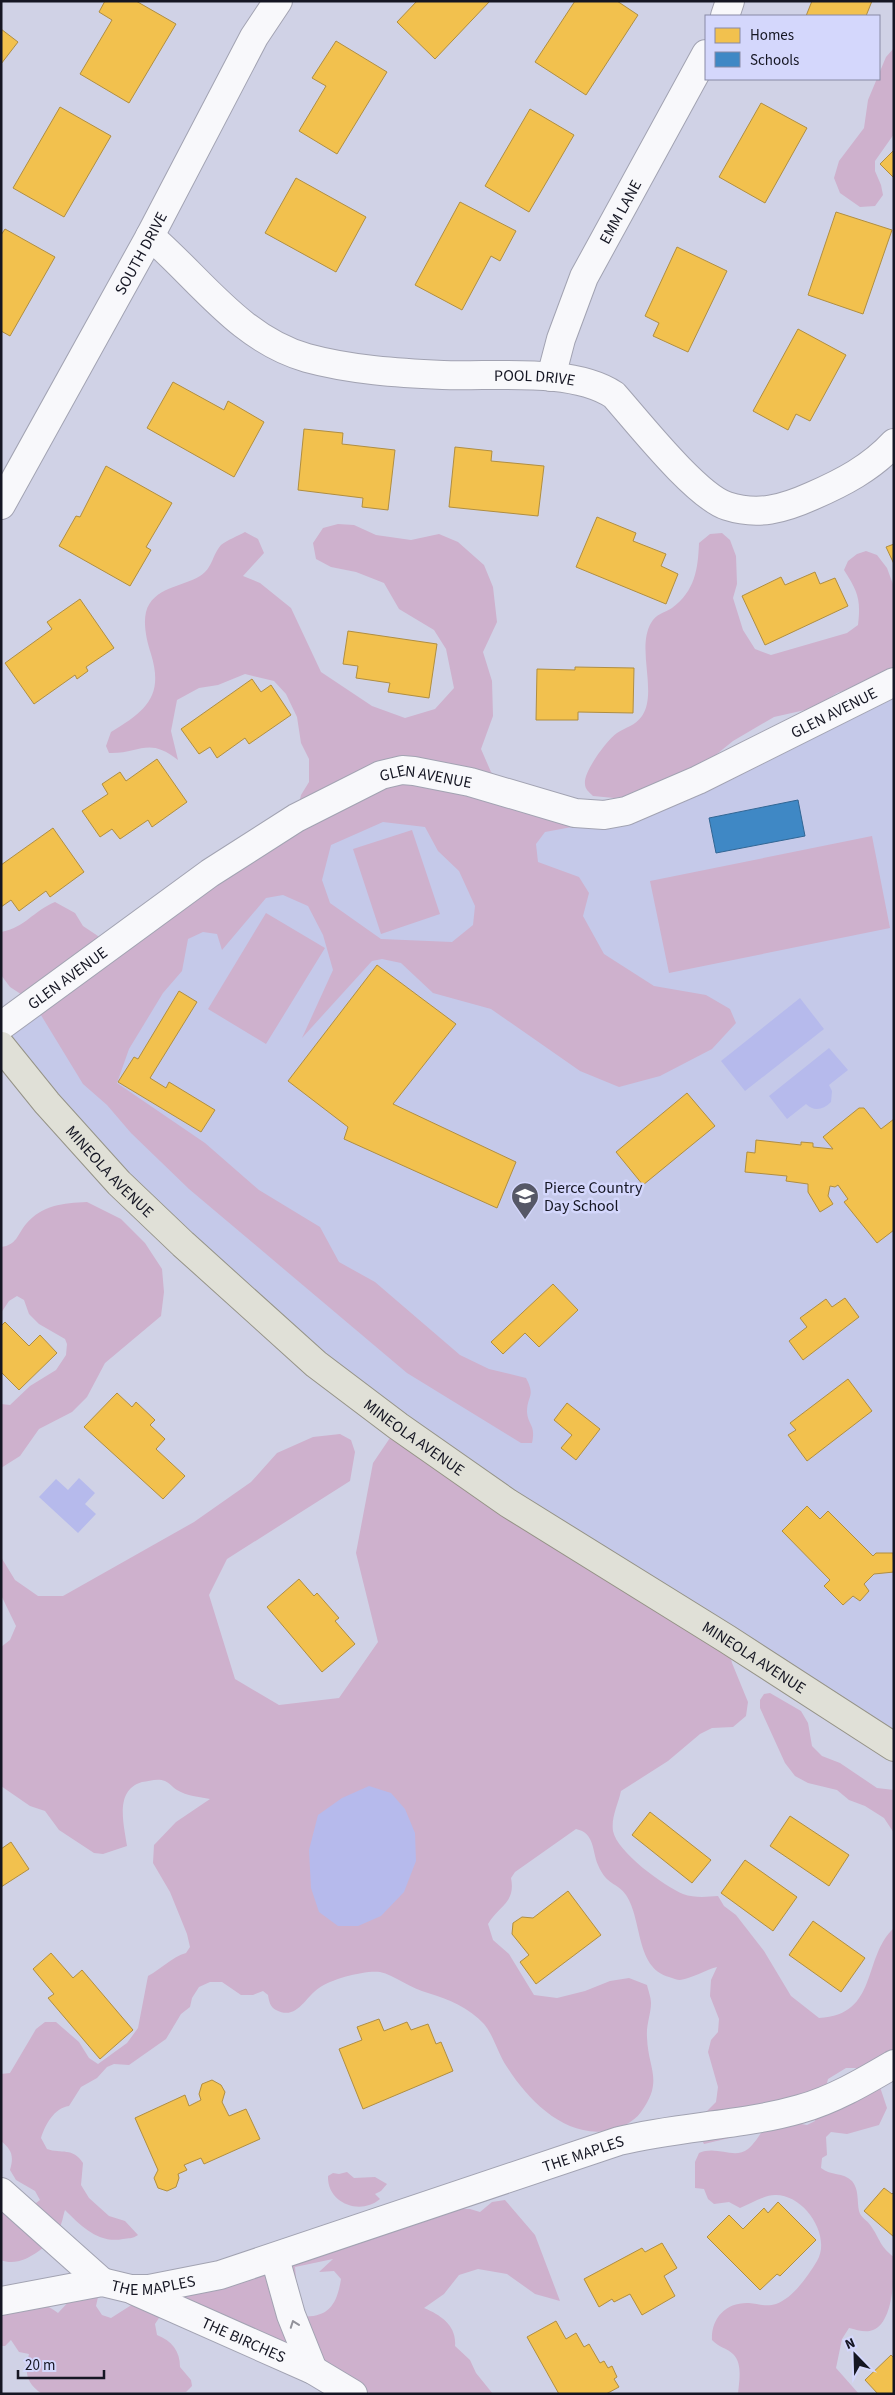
<svg xmlns="http://www.w3.org/2000/svg" width="895" height="2395" font-family="'Source Sans 3',sans-serif">
	<style>
		.built { fill: #c5c9e9 }
		.green { fill: #ceb1cd; fill-rule: evenodd }
		.water { fill: #b6baec }
		.homes { fill: #f2c14e; stroke: #b08e41 }
		.schools { fill: #3f88c5; stroke: #326694 }
		.lines { fill: none; stroke-linecap: round; stroke-linejoin: round }
		.minor-casing { stroke: #a2a3b2; stroke-width: 30 }
		.major-casing { stroke: #959387; stroke-width: 30 }
		.minor { stroke: #f8f8fb; stroke-width: 28 }
		.major { stroke: #e0e0d7; stroke-width: 28 }
		.oneway { stroke: #92929a }
		.labels { text-anchor: middle; stroke-width: 5; stroke-linejoin: round; paint-order: stroke }
		.street-label { font-size: 16px; fill: #151623; stroke: #d4d7fc }
		.poi-label { font-size: 16px; fill: #151623; stroke: #d4d7fc; text-anchor: start }
	</style>
	<rect width="100%" height="100%" fill="#d0d2e6"/>
	<path class="built" d="M894,682v1065l-496,-321 -279,-243 -118,-157 295,-208 308,-3z"/>
	<path class="green" d="M894,48v86l-19,27v10l6,14 2,10 -8,11 -15,1 -20,-14 -6,-15 5,-17 25,-33 4,-28 18,-43z
		M338,524l16,1 22,10 35,5 28,-6 19,8 26,23 9,22 4,35 -14,30 9,29 1,35 -12,33 10,23 21,22 74,27 -14,6 -27,5 -9,12 2,18 41,15 10,16 -6,23 21,38 50,32 52,9 24,14 6,14 -24,26 -52,27 -41,11 -39,-16 -89,-62 -58,-16 -32,-30 -19,-4 -10,2 -70,77 31,-68 -10,-35 -15,-29 -25,-11 -17,3 -44,52 -5,-16 -14,-2 -15,7 -6,32 -19,22 -34,56 -12,34 88,60 54,47 61,37 19,35 36,20 85,73 29,14 37,9c10,19 1,17 1,34 1,14 9,12 5,31h-11l-114,-70 -218,-184 -58,-56 -24,-28 -24,-21 -50,-82 -23,-15 -9,-12v-43c25,-5 32,-21 54,-30l20,11 8,13 15,10 1,17 197,-135 5,-23 8,-13v-23l-8,-16 -4,-26 -11,-23 -12,-13 -29,-7 -27,11 -19,3 -22,12 -6,31 7,29c-30,-24 -38,-6 -69,-7l-3,-7 5,-14c35,-21 53,-36 40,-78 -4,-12 -8,-29 -5,-42 7,-25 36,-25 54,-36 13,-8 12,-21 21,-31 6,-5 17,-9 24,-13l13,7 6,14 -21,23 17,7 31,25 30,64 51,34 33,12 30,-9 19,-21 -8,-39 -12,-19 -35,-21 -15,-26 -28,-11 -25,-5 -15,-8 -3,-16 10,-15zM383,822l42,5 13,24 21,20 16,35 -2,19 -21,17 -71,-3 -51,-36 -8,-23 9,-35z
		M722,533l8,7 6,16 1,28 -4,14 10,32 12,19 16,6 76,-22 11,-8c3,-26 0,-33 -14,-55l4,-9 9,-7 9,-3 11,4 10,13 7,19v87l-57,19 -23,15 -40,9 -41,24 -26,21 -74,34 -19,2 -21,-2c-4,-4 -8,-7 -8,-12 -2,-12 22,-44 32,-51 9,-6 18,-7 25,-17 16,-24 -6,-67 9,-93 5,-9 13,-10 21,-15 23,-17 26,-39 27,-65l11,-9z
		M412,830l28,84 -59,20 -28,-85z
		M872,836l18,92 -221,45 -19,-92z
		M266,913l59,35 -59,96 -58,-35z
		M87,1202l34,17 24,24 17,26 2,23 -3,24 -56,47 -18,34 -15,15 -33,17 -19,27 -19,12v-64l9,1 20,-19 26,-16 10,-15 1,-11 -2,-5 -26,-15 -10,-10 -5,-14 -7,-4 -8,5 -8,12v-66c16,-2 16,-12 25,-23 16,-19 37,-21 61,-22z
		M398,1426l329,213 5,24 16,39 -2,14 -13,11 -21,1 -12,6 -32,27 -47,30c-3,14 -10,26 -8,40 4,21 51,55 70,63 11,4 23,3 35,2l6,10 12,9 28,36 27,45 28,22c60,-3 43,-61 75,-90v136l-18,11 11,33 -8,17 -32,9 -16,-2 -5,5 1,18 -5,3 -1,10c10,8 22,4 31,13 7,8 5,20 7,30 2,7 8,9 12,15 9,13 9,21 23,31 0,18 0,65 -21,73 -7,3 -16,0 -24,-2l-7,11 -6,29 23,26h-121c1,-13 5,-30 -5,-40 -6,-6 -15,-7 -21,-14 -1,-22 14,-38 37,-37 9,1 18,4 27,1 17,-6 32,-28 41,-43 15,-25 -13,-67 -42,-66 -11,0 -25,9 -35,13l-11,-6 -15,2 -6,-5 -4,-10 -9,-1v-26l4,-9c18,-8 35,7 49,-4 6,-5 11,-13 15,-19l-59,14 -6,-11 6,-19 12,-12 2,-15 -10,-35 3,-12 7,-8 1,-13 -9,-23 1,-16 6,-13c-12,3 -24,11 -37,13 -3,0 -7,-2 -11,-3 -34,-10 -26,-56 -43,-82 -9,-13 -19,-9 -28,-30 -6,-14 -3,-32 -22,-36l-61,43 -4,6c5,25 -12,27 -23,46l5,16 16,14 25,41 23,3 28,-7 25,-10 19,-3 18,7c1,5 4,12 4,18 0,11 -5,22 -4,34 1,33 17,43 -6,75 -8,11 -22,17 -35,19 -42,6 -78,-31 -99,-64 -9,-13 -13,-31 -23,-43 -15,-16 -35,-25 -56,-31 -16,-4 -34,-18 -48,-21 -15,-2 -49,7 -61,16 -14,9 -22,33 -43,22 -6,-3 -7,-9 -8,-15l-5,-4 -10,4h-12l-19,-13h-12l-11,5 -7,11 -2,9 -9,7 -15,25 -37,26 -15,-1 -7,3 -10,11 -16,9 -12,19c-15,2 -24,19 -28,32l6,11c14,5 26,-2 36,14l-2,22 8,13 20,18 16,5 13,14c-6,4 -9,3 -15,4 -24,5 -42,-13 -58,-29 -2,6 -3,14 -6,19 -10,17 -37,40 -58,31v-63l35,6 4,-3 -5,-9 -19,-11 -6,-10c4,-14 2,-20 -9,-29v-67l9,-1 26,-44 9,-7h11l23,20 10,16 9,6 29,-21 11,-15 10,-52c13,-7 24,-19 38,-23l4,-6 -3,-13 -17,-42 -17,-29 1,-18 22,-23 34,-23c-11,-2 -23,-3 -33,-9 -4,-2 -7,-7 -12,-9 -7,-3 -16,0 -23,1 -28,8 -18,43 -15,64l-24,8 -9,-1 -35,-23 -14,-19 -15,-5 -29,-20v-139l9,-7 6,-14 -15,-31v-38l14,23 23,16h25l131,-74 57,-40 26,-29 36,-16 27,-3 11,6 4,12 -5,29 -123,78 -18,36 26,84 44,26 60,-7 39,-56 -22,-89 17,-90zM846,2068h9l11,5 -50,38 -1,10 -8,4 -6,-1 -2,-4 27,-33 2,-8z
		M770,1693l31,18 7,12 4,23 10,10 18,7 37,25 17,2v43l-10,-15 -19,-12 -16,-6 -12,-10 -29,-7 -13,-7 -10,-13 -25,-55v-8l4,-6z
		M347,2172l7,6 21,-1 12,7 -6,7 -6,3 5,5c-20,17 -53,4 -52,-23l5,-3 6,1z
		M505,2200l30,35 25,66 -25,-7 -28,-20 -29,-5 -19,6 -15,19 -20,14c17,7 33,18 31,38l15,14 6,13 17,21h-120l-30,-10 -28,-16 -35,-109 163,-51 27,1 10,3 12,-10zM333,2259l-14,13 15,-1 7,8c-4,26 -13,40 -42,37l-4,-49z
		M275,2258l38,112 -164,-81z
		M95,2291l3,6 -2,9 6,9 9,3 22,-14 25,5 1,9 -4,6 2,11c15,6 23,16 23,32l11,13 1,6 -6,6 -144,2c-17,-12 -17,-21 -13,-40l-10,-2 -8,-12 -6,6h-4v-35c6,0 15,3 20,1 17,-4 21,-12 37,1l15,-16z"/>
	<path class="water" d="M800,998l24,31 -79,62 -24,-30z
		M829,1048l19,22 -19,15 3,6 -1,11c-8,8 -17,10 -25,2l-19,15 -18,-23z
		M79,1478l16,15 -10,11 11,10 -18,19 -39,-36 17,-18 12,11z
		M369,1786l22,7 14,16 10,24 1,28 -12,31 -23,24 -23,10h-20l-19,-14 -8,-24 -2,-38 9,-35 24,-17z"/>
	<path class="homes" d="M105,1h31l40,23 -47,79 -49,-29 32,-54 -13,-8z
		M417,1h73l-55,58 -38,-37z
		M575,1h42l21,14 -52,80 -51,-33z
		M812,1h60l-6,15h-60z
		M1,29l17,13 -17,22z
		M336,41l51,31 -50,82 -38,-23 27,-45 -14,-8z
		M761,103l46,25 -42,75 -46,-26z
		M60,107l51,29 -47,81 -51,-29z
		M530,109l44,26 -45,77 -44,-26z
		M894,150v28l-14,-14z
		M296,178l70,39 -30,55 -71,-39z
		M460,202l56,29 -16,30 -9,-5 -29,54 -47,-25z
		M836,212l56,18 -29,84 -55,-19z
		M5,229l50,28 -45,79 -9,-5v-96z
		M677,247l50,24 -39,81 -35,-16 6,-13 -14,-7z
		M798,329l48,26 -36,66 -14,-7 -8,16 -35,-19z
		M173,382l51,28 4,-9 36,21 -30,55 -87,-49z
		M304,429l39,4 -1,11 53,6 -7,60 -26,-3 1,-9 -65,-8z
		M455,447l37,4 -1,10 53,5 -6,50 -89,-9z
		M106,466l66,37 -26,44 5,3 -21,36 -71,-40 17,-30 4,1z
		M597,517l39,16 -3,8 33,13 -5,12 17,8 -12,30 -90,-37z
		M894,544v20l-8,-17z
		M815,572l5,12 15,-6 13,28 -83,39 -23,-49 39,-19 4,8z
		M80,599l34,49 -28,19 2,4 -11,8 -2,-4 -41,29 -29,-41 47,-34 -5,-7z
		M348,631l89,13 -8,54 -41,-6 2,-9 -34,-5 2,-12 -15,-2z
		M575,667l59,1 -1,45 -55,-1v8h-42l1,-51 38,1z
		M252,679l9,13 10,-7 20,30 -42,29 -4,-6 -28,20 -7,-11 -11,7 -18,-25z
		M157,759l30,43 -35,25 -4,-7 -28,19 -8,-10 -12,8 -18,-26 26,-17 -6,-10 18,-12 6,9z
		M53,828l31,44 -34,25 -4,-6 -27,20 -8,-11 -10,7v-42z
		M377,965l79,59 -63,80 123,58 -19,46 -153,-69 4,-12 -60,-46z
		M179,991l18,11 -47,76 16,10 3,-6 46,28 -14,22 -83,-50 16,-25 4,2z
		M687,1093l28,33 -72,59 -27,-33z
		M859,1108h5l17,21 13,-10v111l-17,13 -33,-41 4,-3 -10,-14 -3,2 -5,-1 -2,10 5,8 -13,8 -12,-20v-8l-22,-3 1,-5 -42,-4 2,-20 8,1 1,-13 45,5v-3l12,1v4l20,2 -10,-12z
		M553,1284l25,26 -39,37 -14,-14 -22,21 -12,-12z
		M845,1298l14,19 -56,43 -14,-19 18,-14 -7,-9 26,-19 6,8z
		M5,1322l24,24 11,-11 17,18 -38,37 -18,-18v-46z
		M848,1379l24,32 -65,50 -19,-26 8,-5 -6,-7z
		M117,1393l15,14 4,-5 19,18 -5,5 15,14 -9,10 29,27 -22,23 -79,-72z
		M567,1403l33,26 -24,31 -15,-12 11,-13 -18,-15z
		M807,1506l13,13 8,-8 45,45 3,-3h17l1,19 -20,2 -10,10 5,7 -9,10 -7,-5 -10,9 -19,-19 6,-6 -48,-49z
		M299,1579l15,17 3,-3 22,25 -4,3 20,23 -33,28 -55,-65z
		M650,1812l61,48 -19,23 -60,-48z
		M790,1816l59,39 -20,31 -59,-40z
		M11,1842l18,27 -28,18v-38z
		M745,1860l52,37 -24,34 -52,-38z
		M568,1891l33,44 -65,49 -16,-22 9,-7 -17,-21 1,-11 9,-6 11,1z
		M813,1921l52,37 -24,34 -52,-37z
		M51,1953l22,25 9,-8 51,60 -33,29 -52,-61 6,-4 -21,-25z
		M379,2019l5,12 23,-9 4,8 17,-6 8,20 5,-2 12,29 -90,38 -24,-60 23,-9 -5,-13z
		M212,2080l9,5 4,7 -3,10 7,14 17,-7 14,30 -56,25 -3,-6 -17,7 3,5 -9,4 1,4 -3,9 -9,4 -9,-3 -4,-10 4,-8 -23,-52 50,-23 4,11 12,-6 -2,-6 3,-10z
		M884,2188l8,6 2,-2v45l-30,-26z
		M778,2202l38,38 -36,36 -3,-2 -17,16 -53,-53 22,-22 14,14 21,-21 4,5z
		M662,2243l15,25 -13,8 11,20 -33,19 -12,-21 -16,8 -2,-3 -13,8 -15,-28 58,-31 3,4z
		M556,2321l10,18 10,-6 8,14 5,-3 11,19 4,-2 4,7 4,-2 5,11 -3,2 5,8 -13,7h-47l-32,-57z
		M891,2355l3,3v36h-16l-13,-14z"/>
	<path class="schools" d="M798,800l7,36 -89,17 -7,-35z"/>
	<g class="lines">
		<g class="minor-casing">
			<g id="minor">
				<path d="M725,16l5,-15"/>
				<path id="s1" d="M150,236c50,43 90,103 157,122 44,12 91,15 136,17 50,2 129,-8 171,20 24,27 82,101 113,111 31,10 56,3 85,-10 30,-13 59,-28 82,-53"/>
				<path id="s2" d="M551,377l10,-38 23,-62 122,-223"/>
				<path id="s3" d="M1,505l149,-269 104,-199 24,-36"/>
				<path id="s4" d="M1,1026l209,-153 86,-55 85,-43 21,-5 12,1 56,11 105,31 29,2 22,-4 72,-31 196,-98"/>
				<path d="M1,2192l101,90"/>
				<path d="M275,2258l16,57 22,55"/>
				<path id="s5" d="M135,2291l178,79 40,24"/>
				<path id="s6" d="M1,2301l101,-19 29,7h18l71,-14 399,-134c60,-15 122,-15 181,-32 33,-9 65,-28 94,-45"/>
			</g>
		</g>
		<g class="major-casing">
			<g id="major">
				<path id="s7" d="M1,1046l46,57 72,80 64,61 133,120 82,62 110,77 219,136 167,108"/>
			</g>
		</g>
		<use href="#minor" class="minor"/>
		<use href="#major" class="major"/>
	</g>
	<defs><path id="oneway-chevron" d="M-2-3.5L2.5 0L-2 3.5" fill="none" stroke-width="1.6" stroke-linecap="round" stroke-linejoin="round" transform="scale(1.25)"/></defs>
	<use class="oneway" href="#oneway-chevron" transform="translate(294 2324) rotate(-110)"/>
	<defs>
		<g id="school-pin" transform="scale(1.4375)"><path d="M0 17L-7.5 6A9.5 9.5 0 1 1 7.5 6Z" fill="#565867" stroke="#d4d7fc"/><path d="M0-5L7-2L0 1L-7-2ZM-4 1L0 2.5L4 1V4Q0 6-4 4Z" fill="#fff"/></g>
	</defs>
	<g fill-rule="evenodd">
		<use href="#school-pin" x="525" y="1196"/>
	</g>
	<g class="labels">
		<g class="street-label">
			<text dy="6" stroke="none"><textPath href="#s2" startOffset="180">EMM LANE</textPath></text>
			<text dy="6" stroke="none"><textPath href="#s3" startOffset="288">SOUTH DRIVE</textPath></text>
			<text dy="6" stroke="none"><textPath href="#s1" startOffset="430">POOL DRIVE</textPath></text>
			<text dy="6" stroke="none"><textPath href="#s4" startOffset="938">GLEN AVENUE</textPath></text>
			<text dy="6" stroke="none"><textPath href="#s4" startOffset="502">GLEN AVENUE</textPath></text>
			<text dy="6" stroke="none"><textPath href="#s4" startOffset="82">GLEN AVENUE</textPath></text>
			<text dy="6" stroke="none"><textPath href="#s7" startOffset="166">MINEOLA AVENUE</textPath></text>
			<text dy="6" stroke="none"><textPath href="#s7" startOffset="571">MINEOLA AVENUE</textPath></text>
			<text dy="6" stroke="none"><textPath href="#s7" startOffset="976">MINEOLA AVENUE</textPath></text>
			<text dy="6" stroke="none"><textPath href="#s6" startOffset="606">THE MAPLES</textPath></text>
			<text dy="6" stroke="none"><textPath href="#s6" startOffset="155">THE MAPLES</textPath></text>
			<text dy="6" stroke="none"><textPath href="#s5" startOffset="119">THE BIRCHES</textPath></text>
		</g>
		<g class="poi-label">
			<text x="544" y="1193">Pierce Country<tspan x="544" dy="18">Day School</tspan></text>
		</g>
	</g>
	<rect width="895" height="2395" fill="none" stroke="#151623" stroke-width="5"/>
	<rect x="705" y="15" width="175" height="65" fill="#d4d7fc" stroke="#888aa5"/>
	<rect x="715" y="28" width="25" height="15" fill="#f2c14e" stroke="#888aa5"/>
	<text x="750" y="40" font-size="15" fill="#151623">Homes</text>
	<rect x="715" y="52" width="25" height="15" fill="#3f88c5" stroke="#888aa5"/>
	<text x="750" y="65" font-size="15" fill="#151623">Schools</text>
	<g transform="translate(855 2355) rotate(337)" stroke="#d4d7fc" stroke-width="4" paint-order="stroke">
	<path d="M0-4L9 19L0 12L-9 19Z" fill="#151623"/>
	<text y="-8" font-size="14" font-weight="bold" text-anchor="middle" fill="#151623">N</text>
	</g>
	<path d="M18 2370v8h86v-8" fill="none" stroke="#151623" stroke-width="2.5"/>
	<text x="25" y="2370" font-size="15" fill="#151623" stroke="#d4d7fc" stroke-width="4" paint-order="stroke">20 m</text>
</svg>
